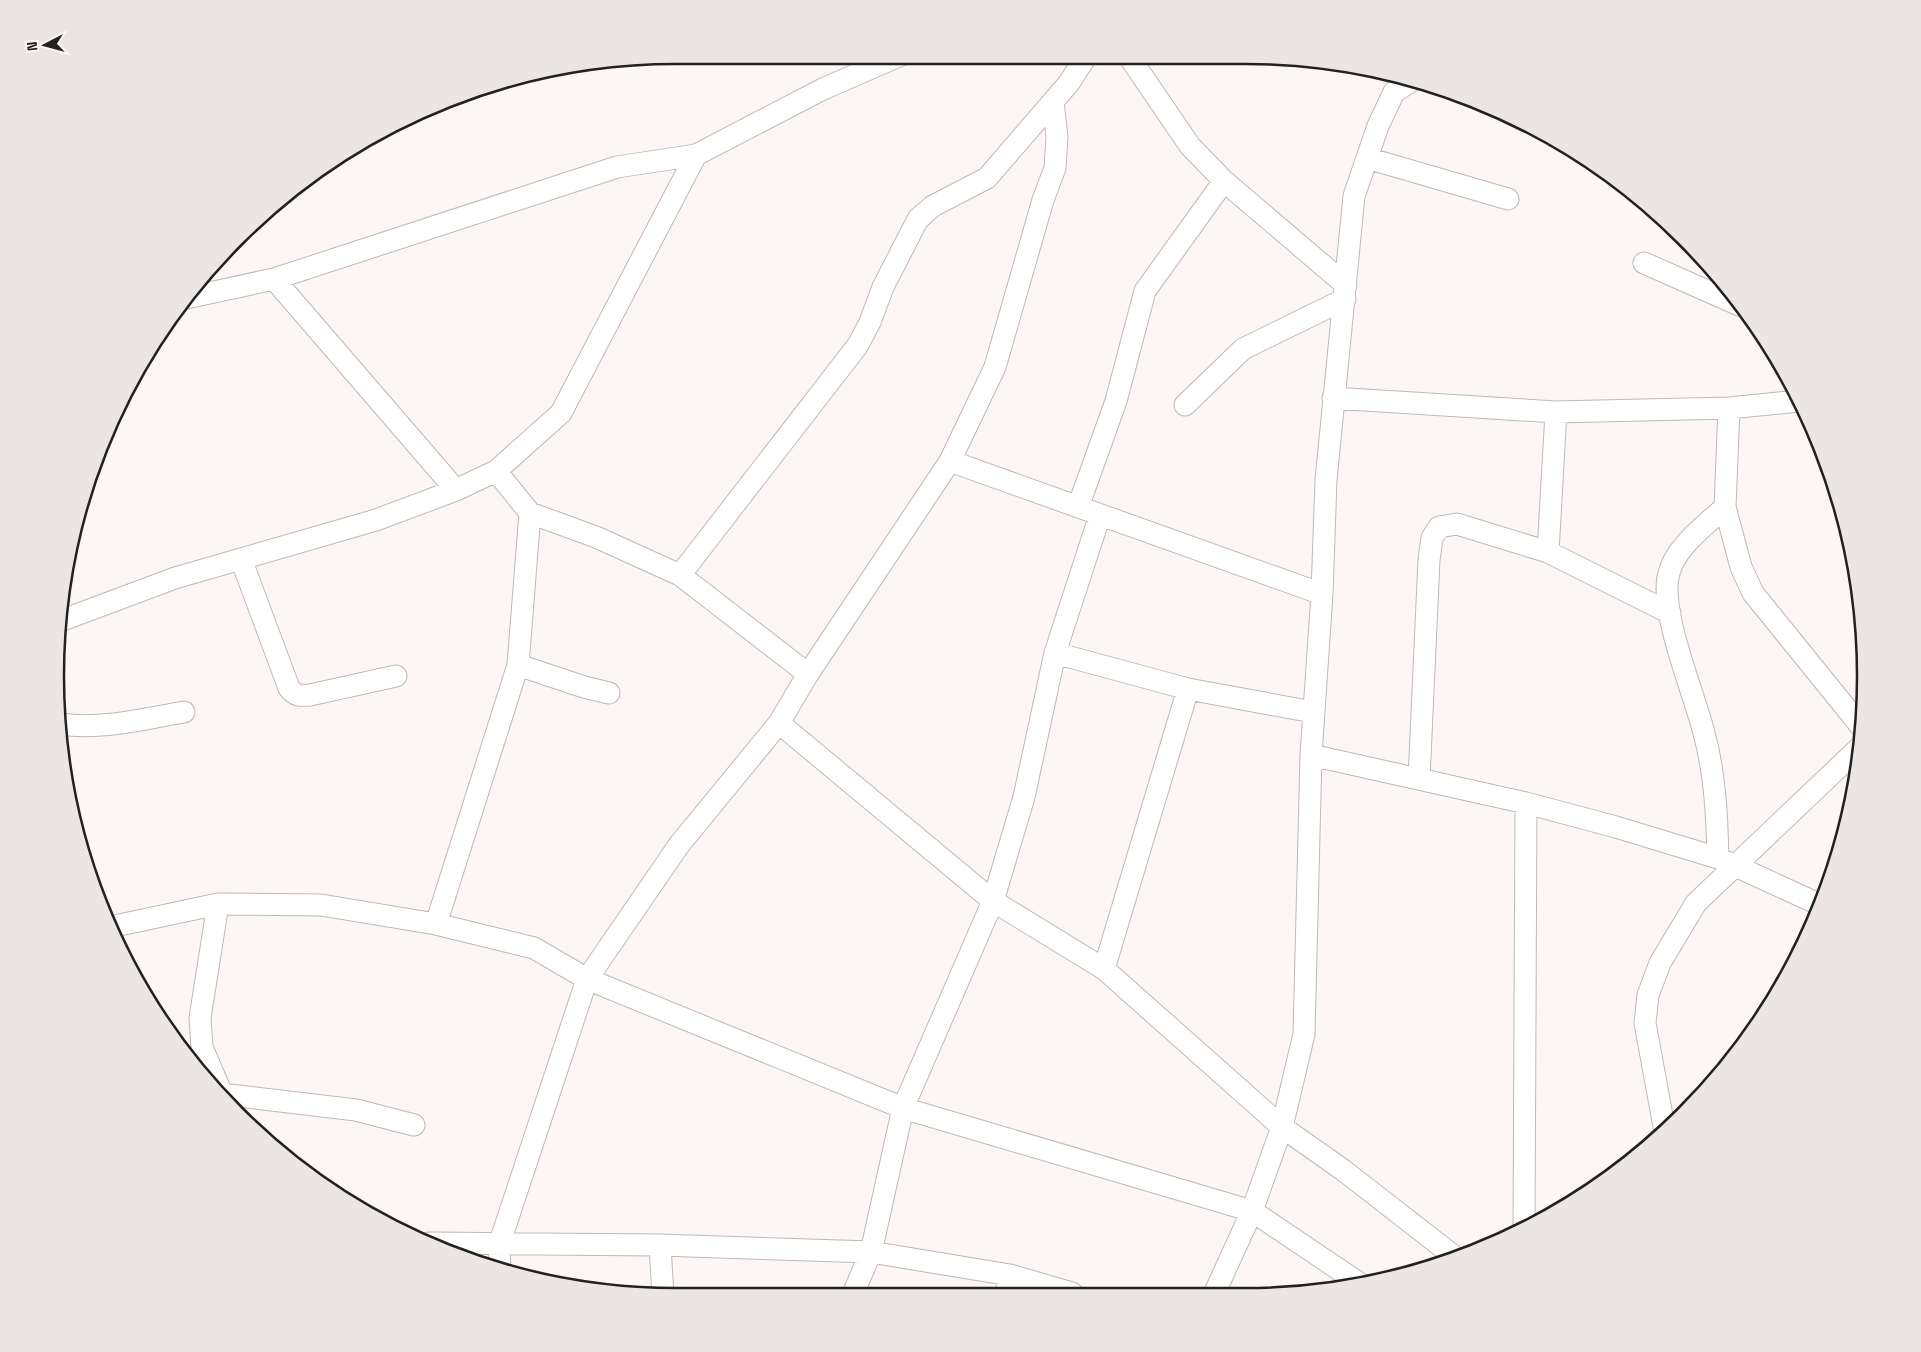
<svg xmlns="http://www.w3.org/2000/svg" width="1921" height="1352" font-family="'Space Grotesk',sans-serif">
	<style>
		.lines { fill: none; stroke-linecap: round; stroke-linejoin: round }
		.minor-casing { stroke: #beb9b7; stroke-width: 23 }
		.minor { stroke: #fff; stroke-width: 21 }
		.rim { fill: none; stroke: #222120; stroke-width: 2.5 }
	</style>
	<rect width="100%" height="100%" fill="#fcf7f4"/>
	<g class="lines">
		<g class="minor-casing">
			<path id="minor" d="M1128,55l62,91 34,35 122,104
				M1367,158l141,41
				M1644,263l95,42
				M274,279l182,211
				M186,298l88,-19 343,-112 79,-12 127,-66 78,-34
				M1333,398l223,14 173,-4 70,-7
				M1185,405l58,-56 102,-50
				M1729,408l-4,99 16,60 12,26 110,136
				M950,461l372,133
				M496,471l34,42 66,24 84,38 128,99
				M1078,507l38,-106 29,-110 79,-110
				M1548,552l8,-140
				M241,559l48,129c6,8 11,8 21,7l86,-19
				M680,575l178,-230 12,-23 13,-35 35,-68 15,-13 54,-28 82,-95 18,-28
				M60,621l115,-43 201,-58 80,-30 40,-19 65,-58 135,-258
				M1055,653l133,36 125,23
				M518,665l66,22 25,6
				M779,723l214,178 111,68 178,158 61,43 112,87
				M60,724c42,6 83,-5 124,-12
				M1311,755l215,48 90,24 102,31 96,44 5,4
				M1419,779l10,-219 3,-22 7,-11 18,-3 91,28 122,61
				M1718,858c-1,-43 -3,-84 -14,-125 -10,-40 -43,-117 -36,-156 6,-30 36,-50 57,-70
				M218,904l-18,114 2,29 20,47 134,16 58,15
				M436,924l82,-259 12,-152
				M110,927l108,-23 103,1 115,19 98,24 53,31 316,129 349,103 110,74
				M1104,969l84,-280
				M1665,1132l-20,-109 3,-28 12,-32 36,-60 164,-156
				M1524,1230l2,-427
				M429,1243l231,2 211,7 139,23 62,18
				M660,1245l3,51
				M500,1270l-1,-25 88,-266 92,-134 100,-122 29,-49 142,-213 45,-94 48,-167 12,-32 2,-31 -4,-35
				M1215,1292l37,-81 30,-84 22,-93 7,-279 11,-161 4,-114 28,-284 24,-70 16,-34 19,-12
				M853,1294l18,-42 32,-144 90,-207 31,-104 31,-144 45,-138
				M1006,1294l4,-19"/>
		</g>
		<use href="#minor" class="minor"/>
	</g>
	<path d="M0 0H1921V1352H0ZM676 64H1245A612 612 0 0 1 1857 676V676A612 612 0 0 1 1245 1288H676A612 612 0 0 1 64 676V676A612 612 0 0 1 676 64Z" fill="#ebe6e3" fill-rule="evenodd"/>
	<path class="rim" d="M676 64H1245A612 612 0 0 1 1857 676V676A612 612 0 0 1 1245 1288H676A612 612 0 0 1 64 676V676A612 612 0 0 1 676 64Z"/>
	<g transform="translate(45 45) rotate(264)" stroke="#fcf7f4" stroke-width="4" paint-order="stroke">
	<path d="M0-4L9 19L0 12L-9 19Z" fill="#222120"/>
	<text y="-8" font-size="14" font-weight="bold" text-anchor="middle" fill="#222120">N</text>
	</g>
</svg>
